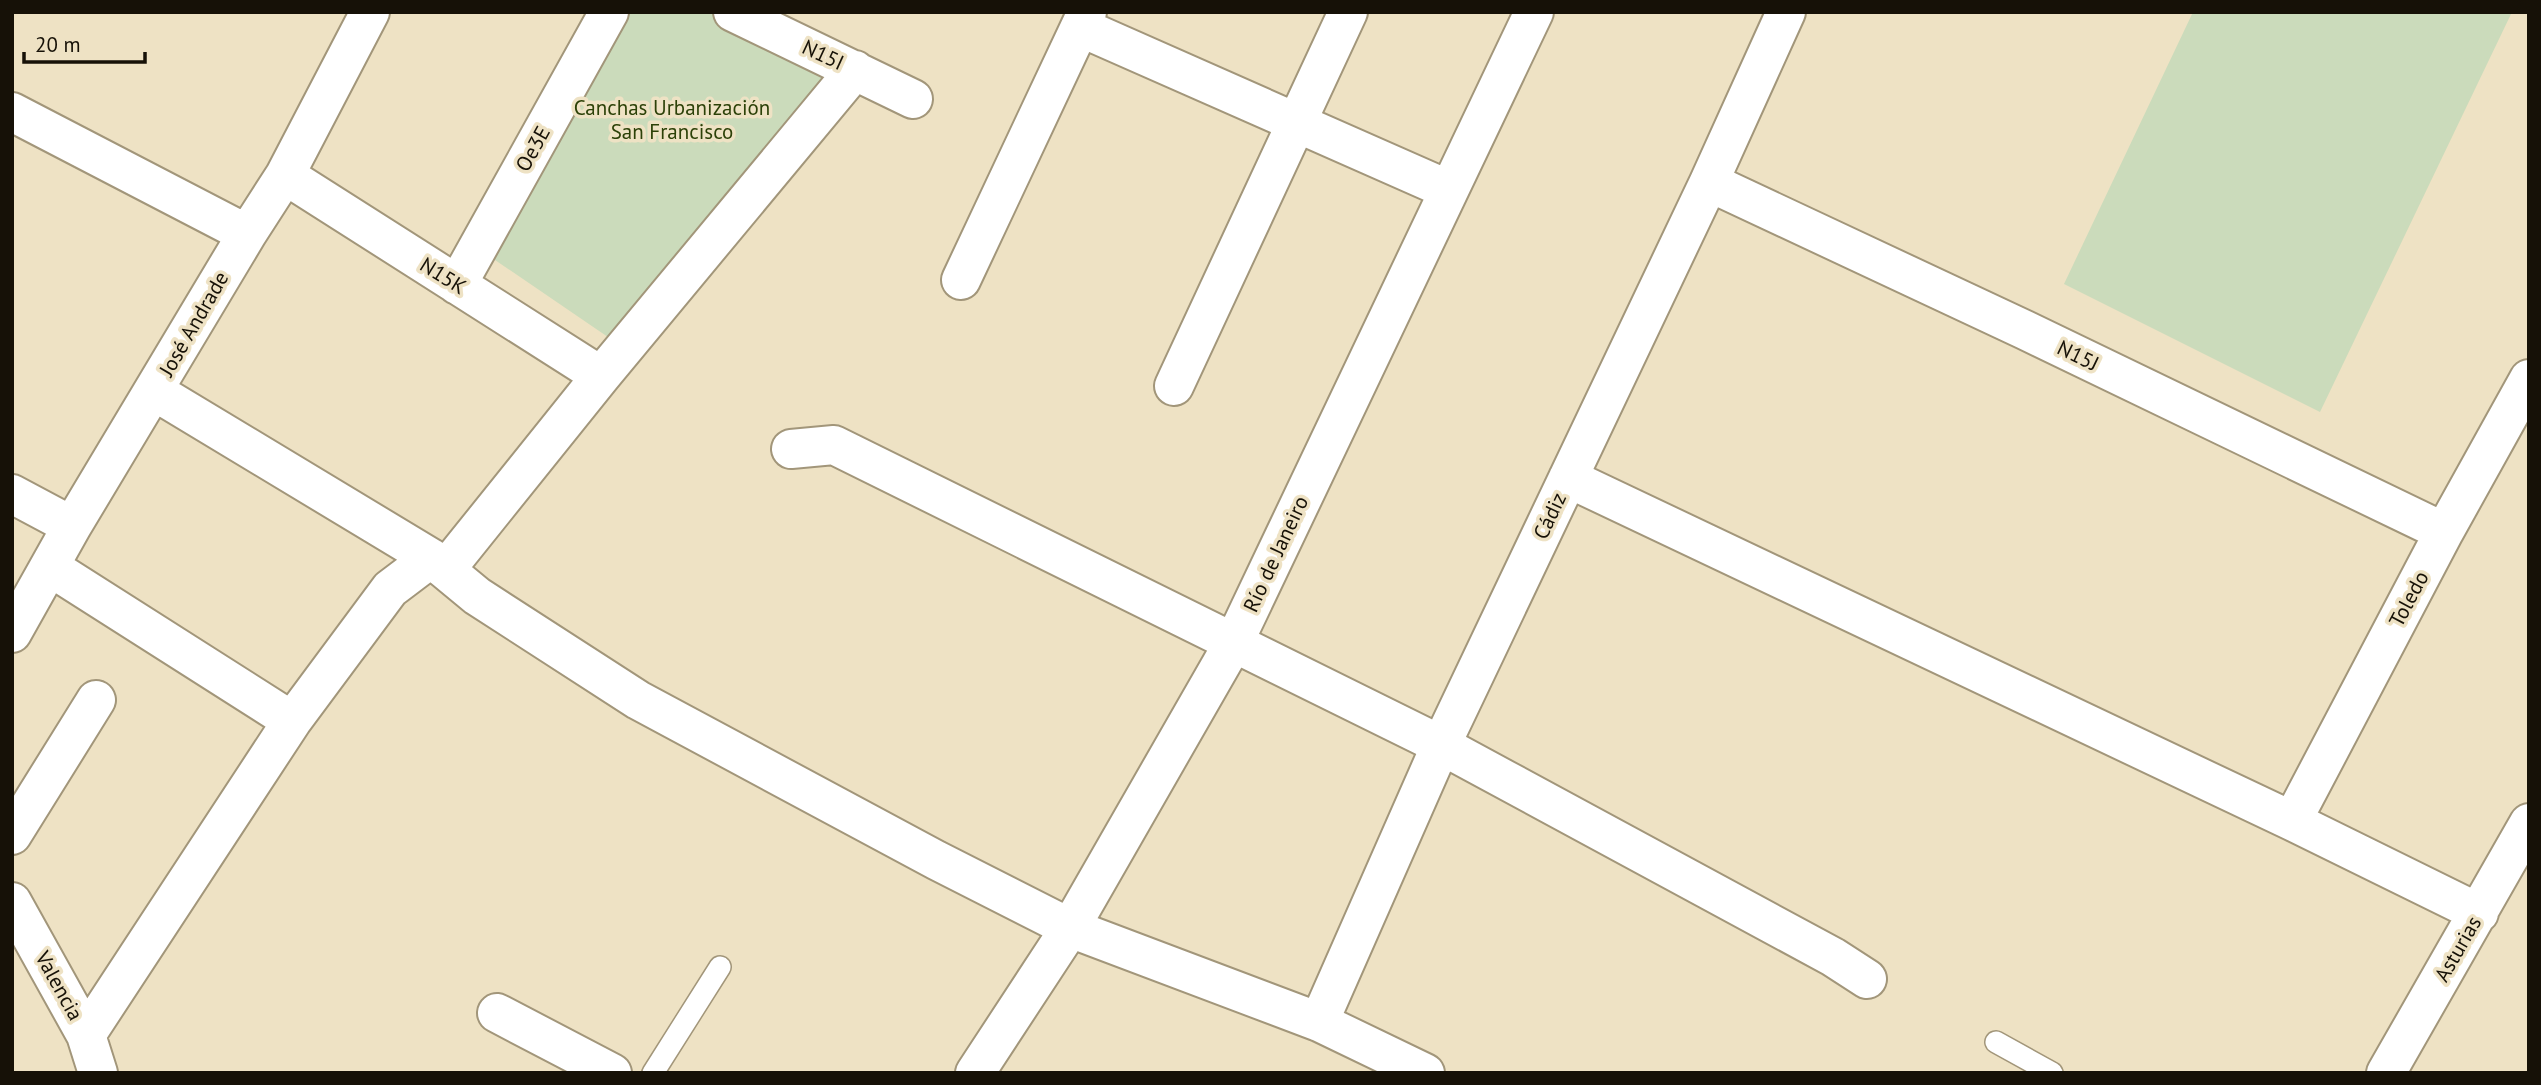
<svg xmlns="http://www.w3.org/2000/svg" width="2541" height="1085" font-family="'PT Sans',sans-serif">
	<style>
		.green { fill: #cbdbbb }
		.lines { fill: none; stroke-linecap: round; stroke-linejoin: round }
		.service-casing { stroke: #a2967a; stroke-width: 24 }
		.minor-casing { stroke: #a2967a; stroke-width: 42 }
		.service { stroke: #fff; stroke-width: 21 }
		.minor { stroke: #fff; stroke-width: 38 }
		.labels { text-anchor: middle; stroke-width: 7; stroke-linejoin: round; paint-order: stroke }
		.street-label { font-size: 21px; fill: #161107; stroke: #eee2c4 }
		.park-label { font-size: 21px; fill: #2c4108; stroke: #eee2c4 }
	</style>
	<rect width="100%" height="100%" fill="#eee2c4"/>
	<path class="green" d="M609,12h124l122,58 -231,278 -148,-101z
		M2193,12h319l-192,400 -256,-128z"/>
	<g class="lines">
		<g class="service-casing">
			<path id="service" d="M1996,1042l56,31
				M653,1073l67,-106"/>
		</g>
		<g class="minor-casing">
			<path id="minor" d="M733,12l180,87
				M1080,27l369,163
				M12,112l235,122
				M285,175l316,201
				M1709,182l316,148 419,202
				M961,280l126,-268
				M457,285l152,-273
				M1174,386l174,-374
				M154,391l277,167 46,38 161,104 298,160 134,68 249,94 106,51
				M791,449l43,-4 607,300 392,212 34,22
				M1568,478l724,343 187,92
				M12,494l60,32
				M50,567l242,154
				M446,569l155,-193 254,-306
				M12,633l60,-107 175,-292 38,-59 85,-163
				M2292,821l152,-289 85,-153
				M12,835l84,-135
				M12,902l74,133 12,38
				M497,1013l115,60
				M1319,1022l122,-277 268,-563 77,-170
				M86,1035l206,-314 98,-132 41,-31
				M975,1073l95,-145 164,-286 300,-630
				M2386,1073l143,-250"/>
		</g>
		<use href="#service" class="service"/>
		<use href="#minor" class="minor"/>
	</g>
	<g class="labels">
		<g class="street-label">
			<text transform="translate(823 55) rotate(25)" y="7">N15I</text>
			<text transform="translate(533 149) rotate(-61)" y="7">Oe3E</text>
			<text transform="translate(443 276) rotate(32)" y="7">N15K</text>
			<text transform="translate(194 324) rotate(-60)" y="7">José Andrade</text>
			<text transform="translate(2078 356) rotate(26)" y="7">N15J</text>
			<text transform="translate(1550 516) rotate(-65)" y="7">Cádiz</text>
			<text transform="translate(1276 554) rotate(-65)" y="7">Río de Janeiro</text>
			<text transform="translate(2409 599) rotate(-62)" y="7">Toledo</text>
			<text transform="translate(2458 949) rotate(-60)" y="7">Asturias</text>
			<text transform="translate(59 986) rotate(61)" y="7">Valencia</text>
		</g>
		<g class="park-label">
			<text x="672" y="115">Canchas Urbanización<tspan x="672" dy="24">San Francisco</tspan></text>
		</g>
	</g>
	<rect width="2541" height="1085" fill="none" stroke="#161107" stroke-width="28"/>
	<path d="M24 52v10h121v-10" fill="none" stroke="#161107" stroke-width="3.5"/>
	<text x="35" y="52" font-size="21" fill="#161107" stroke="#eee2c4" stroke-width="5" paint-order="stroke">20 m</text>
</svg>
